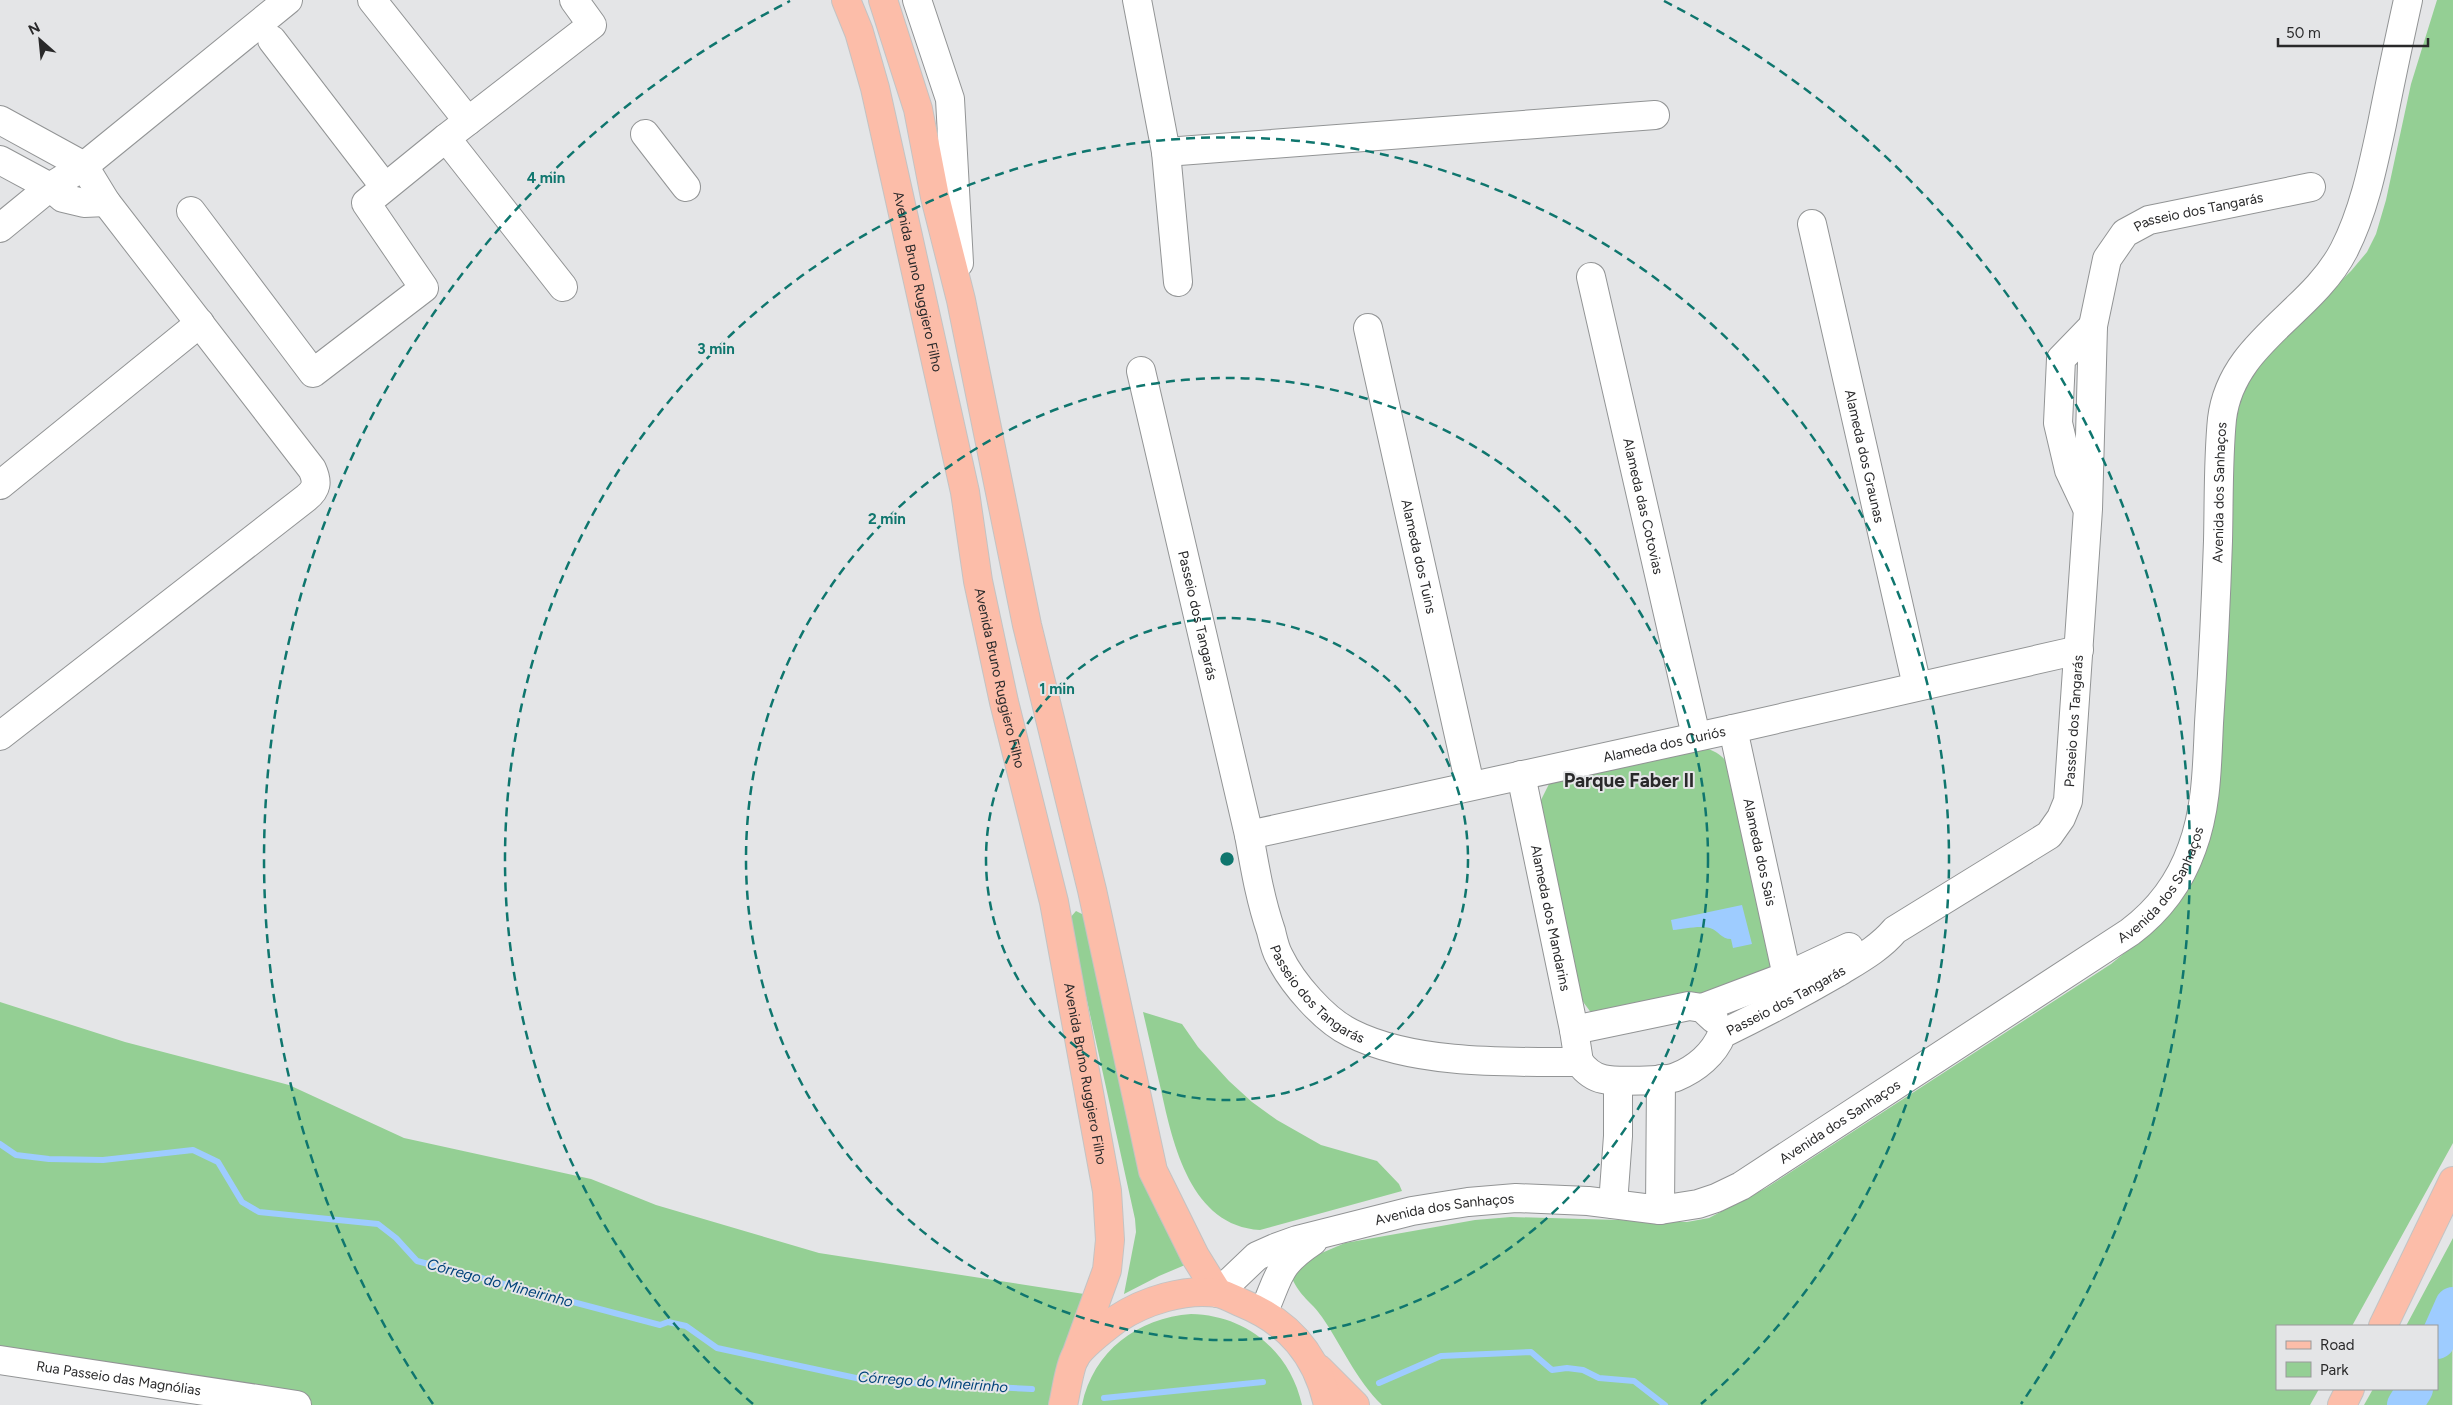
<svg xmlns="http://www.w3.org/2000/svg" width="2453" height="1405" font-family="Figtree,sans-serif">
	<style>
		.green { fill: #94cf94 }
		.water { fill: #9eccff }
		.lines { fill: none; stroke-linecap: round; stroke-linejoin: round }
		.stream { stroke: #9eccff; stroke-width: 6 }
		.river { stroke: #9eccff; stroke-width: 36 }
		.minor-casing { stroke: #929495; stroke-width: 30 }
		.major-casing { stroke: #c3c3c3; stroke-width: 30 }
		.minor { stroke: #fff; stroke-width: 28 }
		.major { stroke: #fcbda9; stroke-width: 28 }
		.ring { fill: none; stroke: #0f766e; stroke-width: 2.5; stroke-dasharray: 9 6 }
		.labels { text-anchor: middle; stroke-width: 4; stroke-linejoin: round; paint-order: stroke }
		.street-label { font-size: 14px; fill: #29292a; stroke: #e4e5e7 }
		.water-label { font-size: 15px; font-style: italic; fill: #01427a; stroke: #e4e5e7 }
		.district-label { font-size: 19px; font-weight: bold; fill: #29292a; stroke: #e4e5e7 }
		.centre { fill: #0f766e; stroke: #e4e5e7; stroke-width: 2.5 }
		.ring-label { font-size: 15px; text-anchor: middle; font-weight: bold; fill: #0f766e; stroke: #e4e5e7; stroke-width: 4; stroke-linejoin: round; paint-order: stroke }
	</style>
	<rect width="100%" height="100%" fill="#e4e5e7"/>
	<path class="green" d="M2437,0h16v1143l-101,183h-75v63h42l-9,16h-928c-26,-25 -40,-59 -60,-88 -11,-16 -22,-20 -30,-39l3,-8 15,-12 35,-15 130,-23 36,-3 176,5 22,-4 57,-30 345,-224 32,-26 46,-57 44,-464 20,-49 98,-97 16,-19 9,-18 10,-34 25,-116z
		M1700,747c16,3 24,9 32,23l39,194 -4,9 -7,7 -161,38 -7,-4 -11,-15 -42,-195 11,-22z
		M1076,911l8,4 60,266 14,33 27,51 -26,11 -35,18 12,-62 -1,-13 -66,-300z
		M0,1002l125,40 164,43 115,53 187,41 65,26 163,48 278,43 -34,109h-766l-297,-45z
		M1143,1012l39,12 16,23 31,34 23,21 25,18 44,25 56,16 22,23 3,7 -142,39c-69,-4 -87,-85 -99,-140 -6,-26 -12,-52 -18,-78z
		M2453,1238l-1,167h-88l9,-16h64v-63h-31z
		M1191,1314c55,1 99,37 111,91h-220c11,-54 56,-87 109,-91z"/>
	<path class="water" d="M1742,905l10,39 -19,4 -2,-9c-10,0 -12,-8 -21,-11 -11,-3 -26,1 -37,2l-2,-10z"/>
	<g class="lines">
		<path class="stream" d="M0,1144l16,11 33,4 54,1 90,-10 25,12 24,40 17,10 119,12 18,14 21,23 243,64 8,-3 18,4 31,22 153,33 162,8
			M1379,1383l62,-27 90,-4 21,18 15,-2 16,2 16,8 35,3 31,24
			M1104,1398l159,-16"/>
		<path class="river" d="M2437,1341l16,-36
			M2405,1405l10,-16"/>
		<g class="minor-casing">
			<g id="minor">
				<path d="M372,0l96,121"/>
				<path d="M917,0l33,99 9,164"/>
				<path d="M1137,0l29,152 12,130"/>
				<path d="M272,40l112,146"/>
				<path d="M0,120l84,46 22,36 206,267c6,13 5,20 -6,29l-306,238"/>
				<path d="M645,134l41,53"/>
				<path d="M446,138l117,149"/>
				<path d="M1166,152l489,-37"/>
				<path d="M0,160l50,27 13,11 21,5 22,-1"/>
				<path d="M191,211l122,162 111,-85 -58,-85 80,-65 146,-113 -18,-25"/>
				<path id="s1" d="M1812,224l105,462"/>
				<path d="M0,228l50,-41 34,-21 204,-166"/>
				<path id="s2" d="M1591,277l105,459"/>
				<path id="s3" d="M1368,328l102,457"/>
				<path id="s4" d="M1141,371l108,464c6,33 11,64 22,96 2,8 4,18 8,25 13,27 45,64 72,77 63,32 159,29 228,29"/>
				<path d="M0,485l200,-162"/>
				<path d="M2086,506l-17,-36 -11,-47 3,-64 32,-33"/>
				<path id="s5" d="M1733,729l54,247"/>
				<path id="s6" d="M1521,775l53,255 5,32"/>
				<path id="s7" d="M1249,835l484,-106 346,-79"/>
				<path d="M1702,1008l85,-32 62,-29"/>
				<path d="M1574,1030l115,-24 13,2 12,11"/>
				<path id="s8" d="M1579,1062c6,8 14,15 24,17 11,3 63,2 73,-2 20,-8 38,-23 46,-43 39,-19 77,-39 115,-61 21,-13 42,-24 58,-43l154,-95 12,-17 7,-17 20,-292 5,-183 14,-67 18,-26 24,-13 162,-33"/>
				<path d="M1613,1204l5,-68v-55"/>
				<path d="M1660,1210l1,-131"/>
				<path id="s9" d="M1218,1293l39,-37 18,-8 22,-8 115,-29 56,-9 48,-4 72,3 72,9 38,-6 18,-6 25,-12 389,-254c28,-21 50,-50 62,-84 15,-40 15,-83 17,-125 4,-61 7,-121 9,-182 1,-41 0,-82 4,-122 9,-77 89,-105 122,-169 20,-39 29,-84 38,-126 8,-41 17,-83 26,-124"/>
				<path d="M1264,1311c16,-36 13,-46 49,-70"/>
				<path id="s10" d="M0,1360l297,45"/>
			</g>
		</g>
		<g class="major-casing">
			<g id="major">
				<path id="s11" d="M846,0l13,32 16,56 90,404 13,89 26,121 50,200 53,289 3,49 -3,30 -32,88"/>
				<path d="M883,0l35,109 17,88 26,103 66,325 65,265 61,281 42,85 23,37"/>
				<path d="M2383,1326l70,-145"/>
				<path d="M1319,1369l36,36"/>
				<path d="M1063,1405c3,-12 6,-37 12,-48 8,-12 30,-29 42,-38 27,-18 68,-31 101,-26 8,2 17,7 24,10 47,19 75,52 86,102"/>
				<path d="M2342,1405l8,-16"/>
			</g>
		</g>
		<use href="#minor" class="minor"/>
		<use href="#major" class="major"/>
	</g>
	<g class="ring">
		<circle cx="1227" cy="859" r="241"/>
		<circle cx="1227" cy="859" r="481"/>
		<path d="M753 1404A722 722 0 1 1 1701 1404"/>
		<path d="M433 1404A963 963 0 0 1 790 1M1664 1A963 963 0 0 1 2021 1404"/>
	</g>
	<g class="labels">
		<g class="street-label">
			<text dy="5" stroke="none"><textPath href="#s8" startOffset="1244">Passeio dos Tangarás</textPath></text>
			<text dy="5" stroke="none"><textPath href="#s11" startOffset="291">Avenida Bruno Ruggiero Filho</textPath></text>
			<text dy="5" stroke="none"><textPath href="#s1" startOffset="238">Alameda dos Graunas</textPath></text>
			<text dy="5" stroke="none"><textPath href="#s9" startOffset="1478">Avenida dos Sanhaços</textPath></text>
			<text dy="5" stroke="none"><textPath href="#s2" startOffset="235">Alameda das Cotovias</textPath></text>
			<text dy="5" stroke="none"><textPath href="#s3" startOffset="234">Alameda dos Tuins</textPath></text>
			<text dy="5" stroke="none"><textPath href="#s4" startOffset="251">Passeio dos Tangarás</textPath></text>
			<text dy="5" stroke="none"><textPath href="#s11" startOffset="696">Avenida Bruno Ruggiero Filho</textPath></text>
			<text dy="5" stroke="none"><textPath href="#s8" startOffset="671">Passeio dos Tangarás</textPath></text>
			<text dy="5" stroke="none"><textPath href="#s7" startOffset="425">Alameda dos Curiós</textPath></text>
			<text dy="5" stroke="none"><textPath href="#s5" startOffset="126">Alameda dos Sais</textPath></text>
			<text dy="5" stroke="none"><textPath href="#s9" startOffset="1072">Avenida dos Sanhaços</textPath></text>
			<text dy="5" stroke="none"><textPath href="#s6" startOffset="146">Alameda dos Mandarins</textPath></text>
			<text dy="5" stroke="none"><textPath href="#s4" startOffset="656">Passeio dos Tangarás</textPath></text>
			<text dy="5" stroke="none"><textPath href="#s8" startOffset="240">Passeio dos Tangarás</textPath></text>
			<text dy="5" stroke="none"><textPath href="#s11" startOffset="1101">Avenida Bruno Ruggiero Filho</textPath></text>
			<text dy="5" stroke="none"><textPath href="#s9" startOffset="668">Avenida dos Sanhaços</textPath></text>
			<text dy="5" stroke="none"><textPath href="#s9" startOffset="248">Avenida dos Sanhaços</textPath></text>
			<text dy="5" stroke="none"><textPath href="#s10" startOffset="120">Rua Passeio das Magnólias</textPath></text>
		</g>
		<g class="water-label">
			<text transform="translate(500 1283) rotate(15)" y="5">Córrego do Mineirinho</text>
			<text transform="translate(933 1382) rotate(4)" y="5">Córrego do Mineirinho</text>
		</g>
		<g class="district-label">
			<text x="1629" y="787">Parque Faber II</text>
		</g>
	</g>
	<circle cx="1227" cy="859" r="8" class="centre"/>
	<g class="ring-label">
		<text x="546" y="183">4 min</text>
		<text x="716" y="354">3 min</text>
		<text x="887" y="524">2 min</text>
		<text x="1057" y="694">1 min</text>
	</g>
	<rect x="2276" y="1325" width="162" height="65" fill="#e4e5e7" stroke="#999a9b"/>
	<rect x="2286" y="1341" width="25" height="8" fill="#fcbda9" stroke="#999a9b"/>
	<text x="2320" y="1350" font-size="15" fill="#29292a">Road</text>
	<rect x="2286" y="1362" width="25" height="15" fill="#94cf94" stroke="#999a9b"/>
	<text x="2320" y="1375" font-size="15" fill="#29292a">Park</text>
	<g transform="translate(40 40) rotate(333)" stroke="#e4e5e7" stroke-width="4" paint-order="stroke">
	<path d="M0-4L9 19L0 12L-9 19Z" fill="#29292a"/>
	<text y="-8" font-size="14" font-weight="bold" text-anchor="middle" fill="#29292a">N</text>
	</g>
	<path d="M2278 38v8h150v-8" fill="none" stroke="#29292a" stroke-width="2.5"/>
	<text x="2286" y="38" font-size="15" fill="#29292a" stroke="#e4e5e7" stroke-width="4" paint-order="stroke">50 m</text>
</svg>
